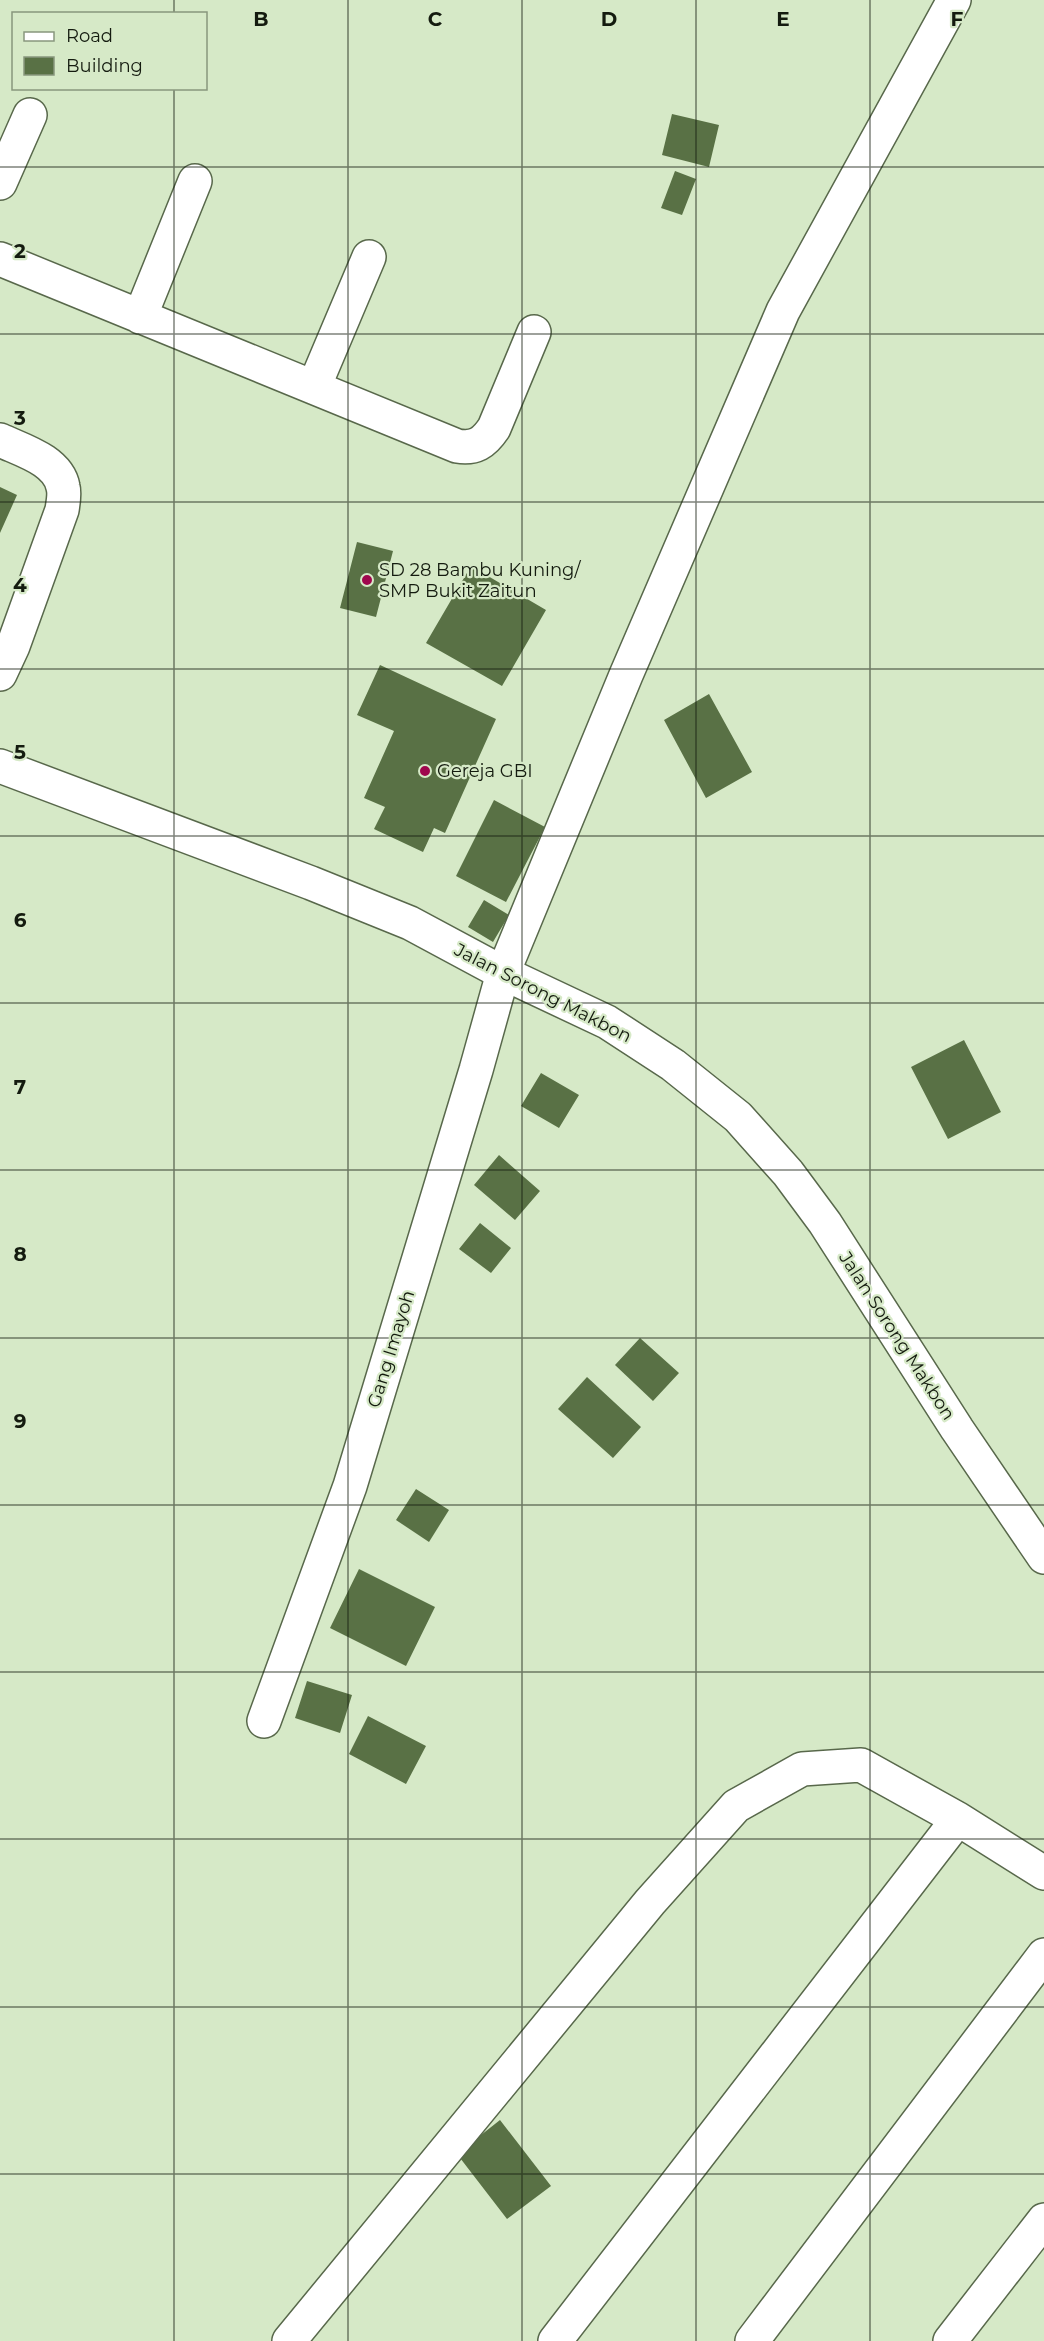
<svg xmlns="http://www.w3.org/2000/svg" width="1044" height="2341" font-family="Montserrat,sans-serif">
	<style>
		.building { fill: #597145 }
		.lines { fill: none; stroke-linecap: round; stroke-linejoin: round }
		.street-casing { stroke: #58684b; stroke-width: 36 }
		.highway-casing { stroke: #58684b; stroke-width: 36 }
		.street { stroke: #fff; stroke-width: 33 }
		.highway { stroke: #fff; stroke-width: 33 }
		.grid { fill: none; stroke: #141b0f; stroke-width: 1.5; stroke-opacity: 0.55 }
		.poi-dot { fill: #9f074d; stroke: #d6e9c7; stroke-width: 2 }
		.labels { text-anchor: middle; stroke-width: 4.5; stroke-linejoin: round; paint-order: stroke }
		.poi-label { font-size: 18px; fill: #141b0f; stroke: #d6e9c7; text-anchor: start }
		.street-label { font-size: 18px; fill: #141b0f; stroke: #d6e9c7 }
		.grid-label { font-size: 20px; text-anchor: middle; font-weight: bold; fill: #141b0f; stroke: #d6e9c7; stroke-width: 4.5; stroke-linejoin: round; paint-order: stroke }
	</style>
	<rect width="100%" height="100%" fill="#d6e9c7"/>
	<path class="building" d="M672,114l47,11 -10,42 -47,-12z
		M675,171l21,8 -14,36 -21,-7z
		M0,487l17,8 -17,38z
		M357,542l36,9 -17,66 -36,-9z
		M471,566l75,44 -44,76 -76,-43z
		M380,665l116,54 -51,114 -11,-5 -11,24 -49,-23 11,-22 -21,-9 30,-67 -37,-16z
		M709,694l43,78 -46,26 -42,-78z
		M494,800l51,27 -39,75 -50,-26z
		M484,900l25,15 -16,27 -25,-15z
		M964,1040l37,72 -53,27 -37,-72z
		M541,1073l38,22 -20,33 -38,-22z
		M499,1155l41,36 -25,29 -41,-35z
		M480,1223l31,25 -20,25 -32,-24z
		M640,1338l39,35 -26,28 -38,-36z
		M587,1377l54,50 -28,31 -55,-49z
		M416,1489l33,21 -20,32 -33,-22z
		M359,1569l76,38 -29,59 -76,-38z
		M307,1681l45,14 -12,38 -45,-15z
		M368,1716l58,30 -20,38 -57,-30z
		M500,2120l51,66 -44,33 -50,-65z"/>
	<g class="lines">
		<g class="street-casing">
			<path id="street" d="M0,183l30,-68
				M0,259l457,187c18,3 27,-3 37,-18l40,-96
				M140,317l55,-136
				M314,387l55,-130
				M0,440c21,10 58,20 63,47 2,7 0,16 -1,23l-49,136 -13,28
				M264,1721l86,-235 126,-416 27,-97 123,-298 157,-364 171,-311
				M289,2341l361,-439 86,-96 66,-37 59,-4 97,54 86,54
				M555,2341l403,-522
				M752,2341l292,-386
				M950,2341l94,-121"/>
		</g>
		<g class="highway-casing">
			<path id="highway" d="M0,766l311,117 99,40 93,50 104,49 66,43 65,52 50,56 37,50 132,206 87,128"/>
		</g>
		<use href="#street" class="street"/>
		<use href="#highway" class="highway"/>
	</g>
	<path class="grid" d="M174,0v14M348,0v2341M522,0v2341M696,0v2341M870,0v2341M174,88v2253M0,167h1044M0,334h1044M0,502h1044M0,669h1044M0,836h1044M0,1003h1044M0,1170h1044M0,1338h1044M0,1505h1044M0,1672h1044M0,1839h1044M0,2007h1044M0,2174h1044"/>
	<g class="poi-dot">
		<circle cx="367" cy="580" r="6"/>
		<circle cx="425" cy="771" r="6"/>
	</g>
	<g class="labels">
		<g class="poi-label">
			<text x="379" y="576">SD 28 Bambu Kuning/<tspan x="379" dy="21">SMP Bukit Zaitun</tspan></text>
			<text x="437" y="777">Gereja GBI</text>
		</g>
		<g class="street-label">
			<text transform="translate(543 993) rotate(27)" y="6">Jalan Sorong Makbon</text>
			<text transform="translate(897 1336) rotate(57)" y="6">Jalan Sorong Makbon</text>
			<text transform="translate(391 1349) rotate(-73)" y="6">Gang Imayoh</text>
		</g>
	</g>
	<g class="grid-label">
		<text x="261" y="26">B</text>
		<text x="435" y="26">C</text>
		<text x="609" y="26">D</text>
		<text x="783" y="26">E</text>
		<text x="957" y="26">F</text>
		<text x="20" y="258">2</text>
		<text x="20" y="425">3</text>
		<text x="20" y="592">4</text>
		<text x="20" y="759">5</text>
		<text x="20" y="927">6</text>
		<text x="20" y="1094">7</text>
		<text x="20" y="1261">8</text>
		<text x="20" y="1428">9</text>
	</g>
	<rect x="12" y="12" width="195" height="78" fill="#d6e9c7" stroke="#88977d" stroke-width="1.5"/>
	<rect x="24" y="32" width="30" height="9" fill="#ffffff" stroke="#88977d" stroke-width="1.5"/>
	<text x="66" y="42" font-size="18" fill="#141b0f">Road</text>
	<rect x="24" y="57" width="30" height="18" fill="#597145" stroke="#88977d" stroke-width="1.5"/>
	<text x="66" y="72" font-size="18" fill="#141b0f">Building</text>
</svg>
